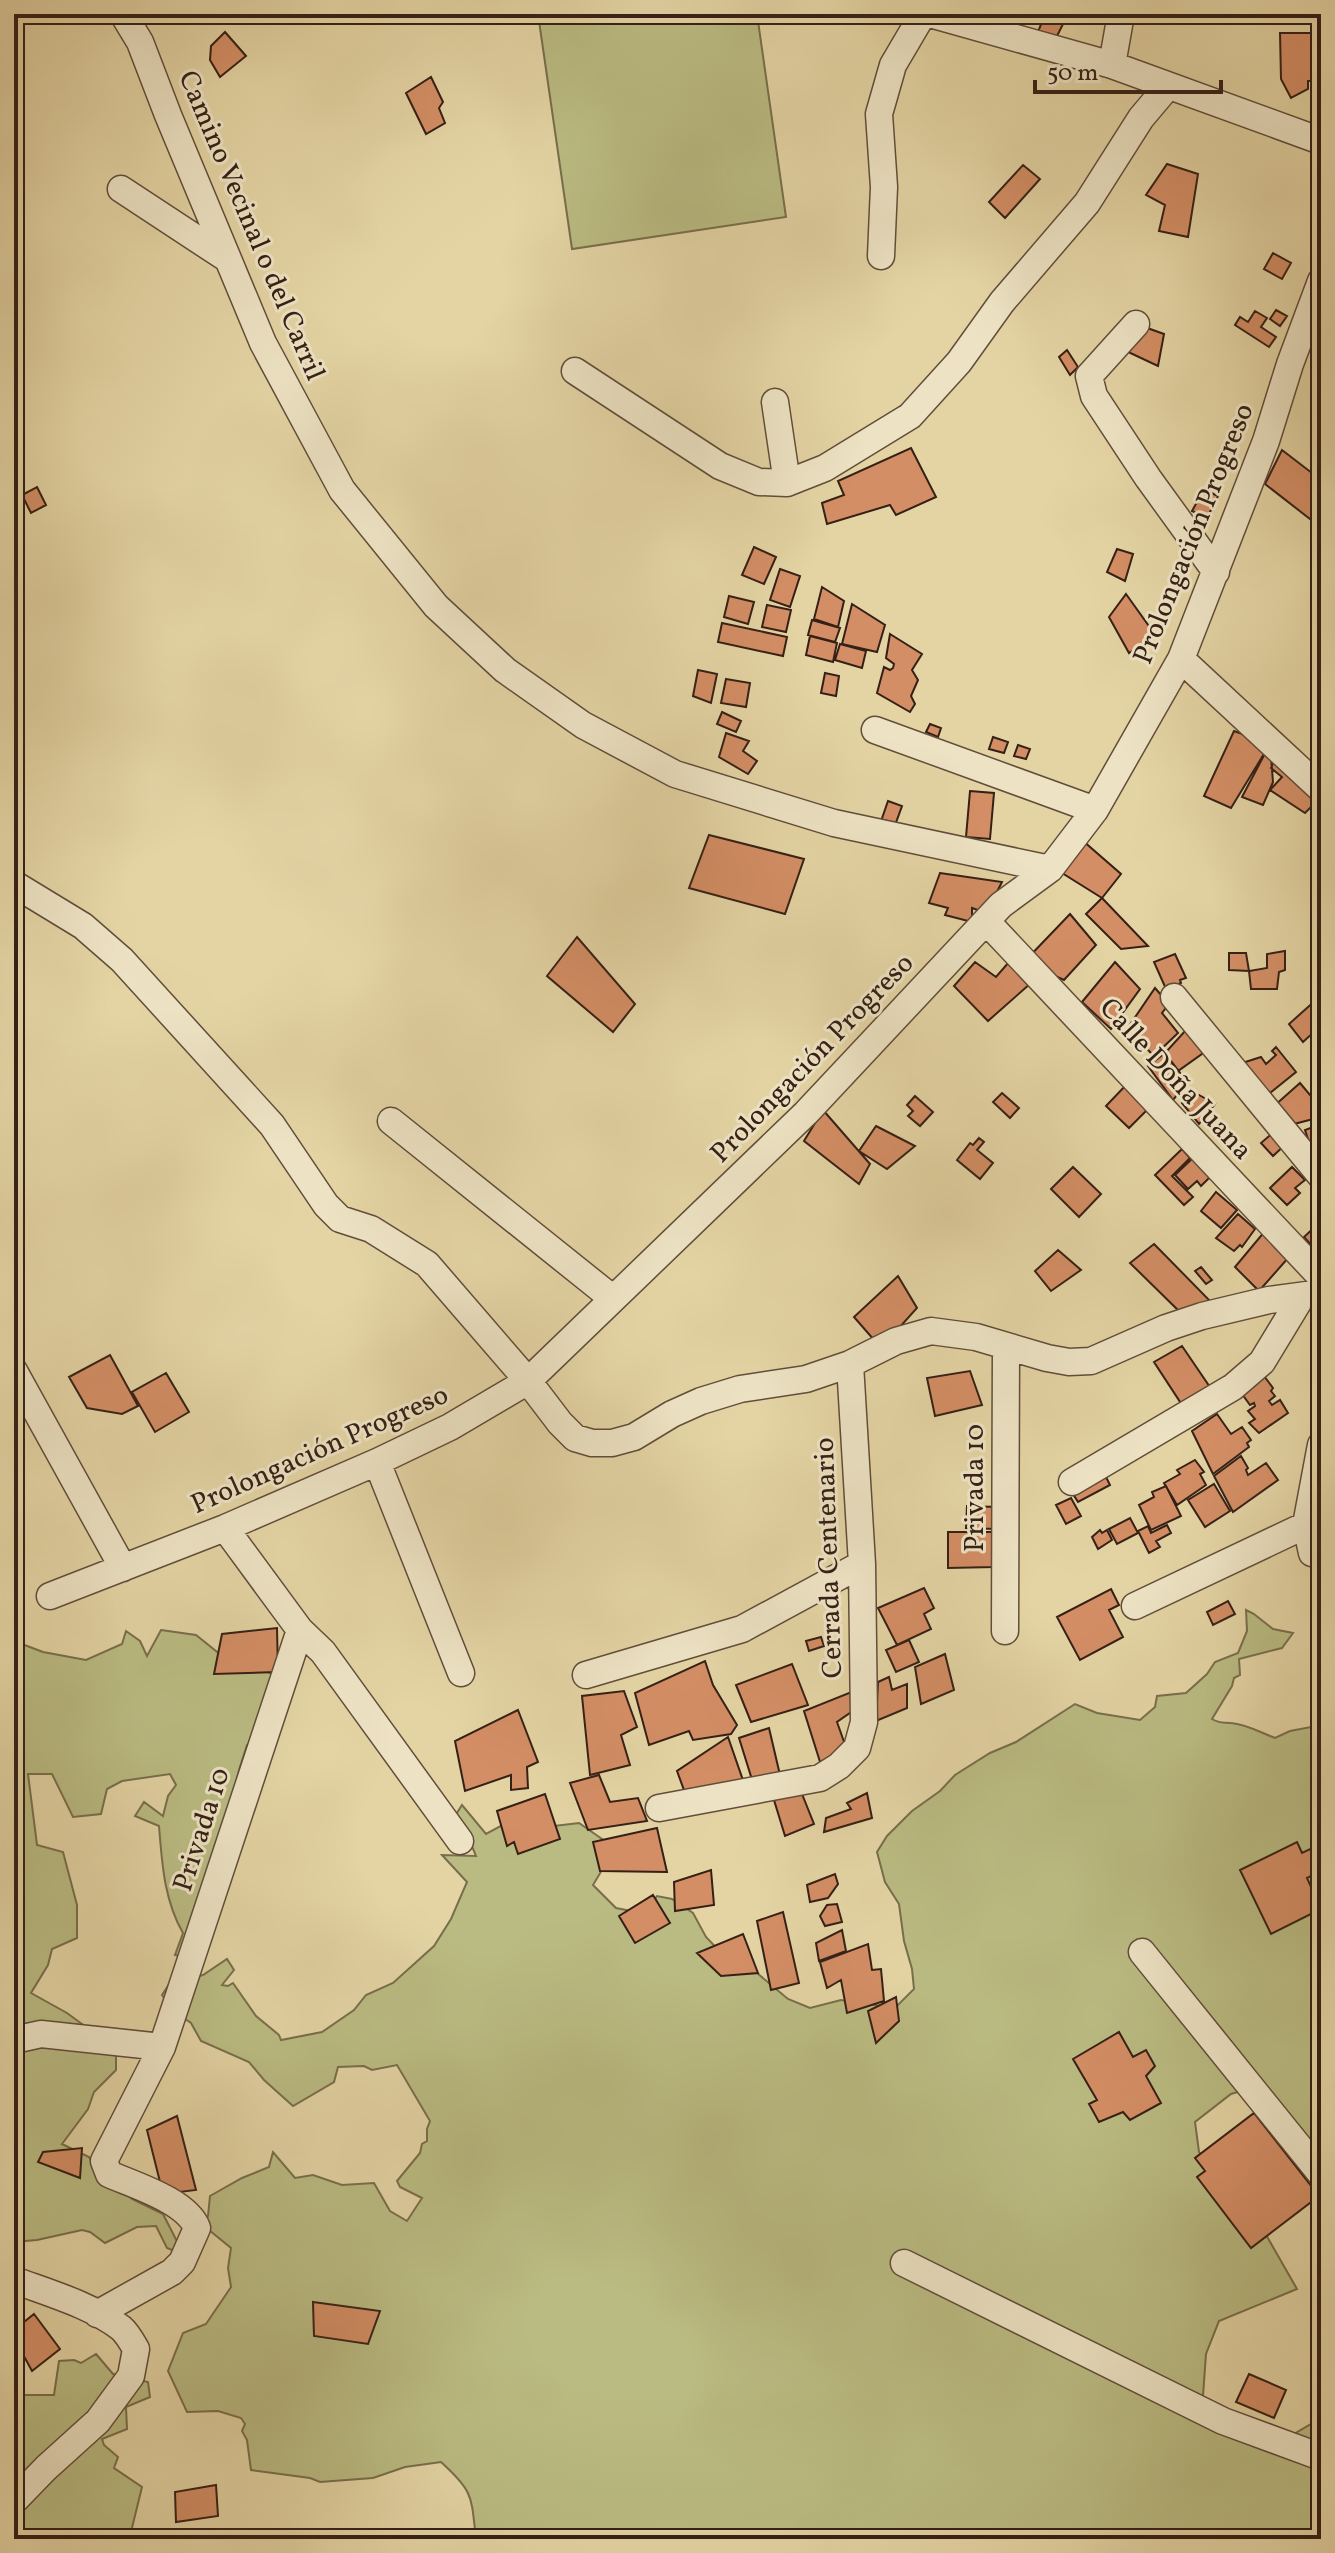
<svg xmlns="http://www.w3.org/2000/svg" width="1335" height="2553" font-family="Vollkorn,serif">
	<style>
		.green { fill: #babb82; stroke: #786e4c; stroke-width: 2 }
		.building { fill: #d48e65; stroke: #352016; stroke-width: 2 }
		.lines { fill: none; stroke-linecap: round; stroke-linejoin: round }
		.minor-casing { stroke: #614d3a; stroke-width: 29 }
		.minor { stroke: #ede3c4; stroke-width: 26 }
		.labels { text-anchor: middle; stroke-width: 6; stroke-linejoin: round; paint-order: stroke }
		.street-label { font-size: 28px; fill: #352016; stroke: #ede3c4 }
	</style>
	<rect width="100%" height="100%" fill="#e4d4a4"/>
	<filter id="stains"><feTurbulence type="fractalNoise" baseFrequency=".0025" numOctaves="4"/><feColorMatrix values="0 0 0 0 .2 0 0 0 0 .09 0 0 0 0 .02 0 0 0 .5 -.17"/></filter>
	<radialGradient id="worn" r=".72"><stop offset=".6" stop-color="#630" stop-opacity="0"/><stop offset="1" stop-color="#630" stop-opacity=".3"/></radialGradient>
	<path class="green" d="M538,14h219l29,203 -214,32z
		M1246,1610l8,4 19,15 20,4 -11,15 -43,11 1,16 -6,3 -2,8 -20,33c8,5 11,3 19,4 15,1 31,10 44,15l15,-7 21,-4 10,8v420l-80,-64 -10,3 -36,28 4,30 12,19 42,41 44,77 -78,32 -13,33 -3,42 21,24 68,15 26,-15 3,2v117h-845c-5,-43 -2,-47 -35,-77l-36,5 -32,11 -53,4 -10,-4 -59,-8 -4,-30 -5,-9 3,-7 -4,-6 -23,-7 -31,1 -19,-41 15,-38 23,-9 25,-37 -3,-19 3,-20 -27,-22 4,-10 2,-20 32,-18 27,-11 4,-15 22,26 18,-3 29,10 32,-2 16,28 17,10 15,-23 -22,-11 -3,-6 23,-28 2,-9 5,-3v-12l3,-8 -33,-56 -25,5 -8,-4 -26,1 -4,15 -41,24 -29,-26 -15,-18 -48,-21 -10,-18 -18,-12 -11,-16 8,-12 33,-8 24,-16 7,11 -12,15 6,1 5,-3 23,33 23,19 2,5 41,-8 32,-22 12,-15 27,-12 41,-37 17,-27 16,-37 -25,-27 34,1 -9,-22 -17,-10 12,-19 24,29 22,-12 29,6 42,-5 36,25 -22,37 23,23 15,3 10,9 16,-24 15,3 21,14 13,24 17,18 34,18 31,26 22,9 31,-8 54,8 19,-19 -2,-20 -8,-28 -5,-37 -14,-22 -8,-30 10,-16 25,-25 28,-20 15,-16 35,-22 26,-11 59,-38 22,9 43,7 15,-13 2,-11 29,-3 21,-19 8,-12 23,-9 9,-22z
		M161,1630l35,5 35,28 52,13 -11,47 -25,22 -8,25 -42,189 -22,-4 8,-22c-19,-33 -21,-70 -24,-107l-24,-10 9,-14 19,14 5,-20 8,-11 -6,-11 -48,7 -15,8 -6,25 -28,3 -21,-43h-24l9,71 26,7 14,53v33l-25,11 -4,16 -17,28 36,20 49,36v21l-22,22 -6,17 -26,35 27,13 3,5 40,37 31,15 21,41 -17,-7 -11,-22 -19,1 -32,16 -15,-11 -8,-2 -45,10 -23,2v-601l29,11 43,8 36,-16 4,-13 14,10 7,15z
		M96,2354l17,20 35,8 2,15 -24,10 1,22 -25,10 2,6 14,12 -4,11 28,19 -11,45 -7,7h-110v-148l10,4h30l5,-34 15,-1 7,3z"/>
	<path class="building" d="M1044,17l19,7 -10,20 -18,-5z
		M225,32l21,24 -26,21 -10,-17 1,-14z
		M1280,33h31l1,48h-4v8l-17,9 -10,-19z
		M431,77l12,25 -4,6 6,15 -19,11 -20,-41z
		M1167,164l31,10 -10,63 -29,-6 6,-26 -19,-10z
		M1023,165l17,14 -35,39 -16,-16z
		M1273,253l18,10 -9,16 -18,-10z
		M1276,310l11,6 -7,10 -10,-7z
		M1255,311l12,7 -6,9 15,10 -7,10 -34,-22 5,-8 8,5z
		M1136,324l28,10 -6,32 -32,-15z
		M1067,350l11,17 -8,8 -11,-18z
		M911,448l25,49 -40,18 -6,-10 -63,19 -5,-21 22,-8 -6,-14z
		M1282,450l39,30 -2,46 -54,-42z
		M37,487l9,18 -15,8 -9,-18z
		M1207,491l11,5 -11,22 -15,-7 5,-9h5z
		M754,547l22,10 -12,27 -22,-9z
		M1117,549l16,5 -8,27 -18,-9z
		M780,569l20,7 -10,31 -20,-7z
		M822,587l22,14 -6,26 -24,-8z
		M1126,594l30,42 -27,17 -20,-36z
		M729,596l25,6 -6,22 -24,-7z
		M852,604l33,21 -8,27 -35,-8z
		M767,605l24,5 -5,22 -24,-5z
		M812,620l28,8 -5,14 -27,-7z
		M722,623l65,14 -4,19 -65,-14z
		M890,634l32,20 -10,16 6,10 -7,16 4,8 -5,8 -33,-19 7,-26 6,3 3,-2 1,-4 -8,-6z
		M810,636l27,7 -4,19 -27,-7z
		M840,644l26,7 -4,17 -27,-8z
		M698,670l19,4 -6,29 -18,-7z
		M825,673l14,3 -3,20 -15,-3z
		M726,679l24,4 -4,24 -25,-4z
		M722,712l19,9 -5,11 -19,-8z
		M930,724l11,4 -3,9 -12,-5z
		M1234,731l36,13 -39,64 -27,-12z
		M726,733l23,8 -6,10 14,10 -9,13 -29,-17z
		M993,737l15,5 -4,11 -15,-4z
		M1270,744l3,38 -10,23 -21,-8z
		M1018,745l12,4 -4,10 -12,-3z
		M1277,754l44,43 -16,16 -35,-23 12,-13 -11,-9z
		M970,791l24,2 -4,46 -24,-2z
		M888,801l14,5 -8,22 -14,-4z
		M709,835l95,24 -19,55 -96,-26z
		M1082,840l39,34 -19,24 -40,-25z
		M940,873l62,9 -16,31 -14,-5v14l-27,-7 3,-7 -19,-5z
		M1102,898l46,48 -27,3 -35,-35z
		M1070,914l26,31 -32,35 -40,-18z
		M577,937l58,67 -22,28 -66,-56z
		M1285,951v19l-6,2 -2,17h-26l-2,-18 18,-3v-14z
		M1229,953h17l3,18 -20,-1z
		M1175,954l11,24 -6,2 1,3 -15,6 -12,-27z
		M975,962l21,15 13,-15 22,21 -43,38 -34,-35z
		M1115,962l25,27 -29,40 -29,-27z
		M1155,988l14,16 -7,9 16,20 -24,23 -27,-27z
		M1317,999l4,6v35l-6,-9 -12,11 -14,-18z
		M1186,1030l20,21 -28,20 -13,-18z
		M1276,1047l20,25 -31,25 -26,-33 22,-7 5,7 10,-9 -4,-4z
		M1165,1053l22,29 -14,18 -25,-34z
		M1300,1083l21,25v9l-31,8 -16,-19z
		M1127,1084l23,23 -21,21 -23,-22z
		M1192,1091l23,13 -16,20 -17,-21z
		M1002,1093l17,15 -9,10 -17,-16z
		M915,1096l18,16 -13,14 -12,-10 5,-5 -6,-6z
		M823,1110l47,54 -11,20 -55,-43z
		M1321,1124v27l-8,3 -8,-24z
		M876,1126l39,20 -28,23 -28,-18z
		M1276,1130l12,12 -15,14 -12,-13z
		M979,1138l5,4 -7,8 16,13 -13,16 -23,-19 13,-17 3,2z
		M1182,1149l8,9 -18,18 21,21 -9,8 -29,-30z
		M1196,1155l14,22 -9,9 -4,-5 -9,8 -13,-14z
		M1073,1167l28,27 -22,23 -28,-28z
		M1292,1167l13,13 -10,8 5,5 -13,12 -17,-17z
		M1216,1192l21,18 -16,18 -20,-17z
		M1238,1214l17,15 -13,18 -2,-2 -6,6 -18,-13z
		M1321,1221v35l-17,-19z
		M1265,1231l24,26 -30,34 -24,-24z
		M1154,1244l58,59 -30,11 -52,-51z
		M1058,1250l23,20 -30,21 -16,-20z
		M1201,1267l11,13 -6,4 -11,-13z
		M898,1276l19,32 -36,40 -27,-31z
		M1182,1346l34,50 -28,18 -34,-52z
		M110,1355l28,51 -16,8 -35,-6 -18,-31z
		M970,1371l12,34 -47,11 -8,-38z
		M166,1373l23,39 -34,20 -23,-40z
		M1264,1376l9,12 -2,3 4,5 -6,5 3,4 8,-5 8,13 -29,20 -10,-10 6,-4 -7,-8 7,-5 -1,-3 -4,2 -8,-11z
		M1217,1414l14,20 11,-7 9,13 -4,3 2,4 -36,27 -21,-43z
		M1241,1456l7,12 -2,2 2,5 18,-12 12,17 -45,32 -19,-36z
		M1195,1460l9,12 -4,2 6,11 -29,20 -13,-22 16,-9 -3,-4z
		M1105,1475l5,10 -32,17 -5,-8z
		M1214,1484l16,27 -25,16 -17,-27z
		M1166,1486l15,30 -30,14 -12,-25 15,-8 -2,-5z
		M1071,1498l10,18 -15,8 -10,-19z
		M967,1506l30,1 -1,22 -30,-1z
		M1130,1518l8,15 -21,11 -8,-15z
		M1167,1525l4,8 -15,8 4,6 -11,6 -11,-22 10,-5 3,7z
		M1100,1530l2,3 5,-3 5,10 -14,9 -6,-12z
		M948,1532h46v35l-46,1z
		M924,1588l10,20 -10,6 7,15 -34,16 -19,-37z
		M1111,1589l8,16 -10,5 14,27 -43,23 -23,-43z
		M1228,1601l7,13 -22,11 -6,-13z
		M277,1628l1,44 -64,2 8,-40z
		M821,1637l3,9 -15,5 -3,-10z
		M909,1640l10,22 -23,10 -10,-22z
		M945,1654l9,36 -33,14 -6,-37z
		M705,1661l8,24 24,40 -6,9 -38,6 -4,-9 -40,14 -14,-52z
		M792,1664l16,41 -57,17 -15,-37z
		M889,1677l3,13 15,-6v24l-31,13 2,-39z
		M624,1691l13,36 -16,8 9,30 -40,10 -8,-79z
		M854,1691l6,15 -23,16 11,31 -27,12 -17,-54z
		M518,1710l20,52 -11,5 1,21 -17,2v-15l-46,16 -10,-50z
		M769,1728l11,47 -26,11 -15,-48z
		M728,1737l17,49 -57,15 -11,-30z
		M599,1775l11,27 28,-4 9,23 -59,9 -18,-47z
		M800,1789l14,35 -29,12 -11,-36z
		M867,1793l5,25 -48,14 2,-14 25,-9 -4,-6z
		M545,1794l15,45 -42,15 -4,-12 -7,4 -10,-35z
		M657,1828l10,44 -67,-1 -7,-29z
		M1297,1842l5,11 19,-9v27l-14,7 14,31 -50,25 -31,-64z
		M711,1870l3,35 -39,6 -1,-29z
		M835,1874l3,10 -10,14 -18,4 -3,-17z
		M653,1895l17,28 -35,20 -16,-27z
		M837,1904l5,18 -17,4 -5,-10 7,-11z
		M783,1912l16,71 -28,7 -14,-69z
		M842,1930l4,21 -27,10 -3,-18z
		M743,1934l15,39 -37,3 -24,-23z
		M868,1944l4,26 9,-1 3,32 -37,12 -6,-33 -14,8 -7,-26z
		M896,1997l3,24 -23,22 -8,-32z
		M1119,2032l14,25 13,-7 9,16 -9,10 15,27 -31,17 -7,-8 -24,10 -10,-18 8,-4 -24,-41z
		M1254,2113l65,83 -68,52 -54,-71 8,-6 -10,-13z
		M177,2116l19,74 -33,4 -16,-64z
		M82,2148l-2,30 -42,-16 5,-10z
		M313,2302l67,9 -12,33 -54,-8z
		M34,2314l26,35 -28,22 -18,-33v-8z
		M1249,2374l37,16 -12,28 -38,-16z
		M216,2485l2,31 -42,6 -1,-30z"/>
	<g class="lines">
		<g class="minor-casing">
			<path id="minor" d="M123,14l17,28 28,73 95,228 79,147 94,116 69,64 78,55 92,49 159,49 216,46
				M930,14l182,51 209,76
				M1112,65l9,-51
				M121,189l105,69
				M881,256l3,-69 -5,-73 14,-49 30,-51
				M1136,324l-47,52 5,20 54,82 68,94
				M575,371l145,95 39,16 28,1 38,-15 85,-52 49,-54 43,-60 85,-99 54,-85 27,-32
				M775,402l12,81
				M1181,659l140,130
				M875,730l220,80
				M14,884l69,42 39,34 150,165 54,80 14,14 31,10 56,35 101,117 32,42 15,15 17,5h20l22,-6 38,-23 29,-13 39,-12 66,-10 44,-15 46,-23 35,-10 45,6 71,21 22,4 22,-1 75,-33 36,-12 67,-16 52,-7
				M987,922l334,355
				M1174,997l147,179
				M391,1121l221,177
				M14,1371l109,197
				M377,1462l84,211
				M1072,1482l161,-95 29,-25 40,-66
				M1306,1525l6,28 9,2
				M225,1528l75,102 23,22 137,189
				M50,1596l175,-68 152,-66 73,-35 78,-46 278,-268 195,-208 49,-36 45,-59 86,-151 85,-218 24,-77 31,-83
				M1135,1606l171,-81 15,-80
				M1005,1631l1,-285
				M586,1675l156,-46 120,-65
				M659,1808l161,-30 19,-12 18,-18 7,-26 -2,-158 -12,-200
				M1142,1952l179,222
				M14,2040l27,-6 121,13
				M904,2263l319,158 98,36
				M14,2280c35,13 77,25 107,48 6,5 11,14 15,21l-5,27 -33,45 -52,47 -32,33
				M97,2314l75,-42 10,-10 15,-34c-10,-27 -63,-43 -88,-54l-5,-13 58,-114 138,-417"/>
		</g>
		<use href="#minor" class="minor"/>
	</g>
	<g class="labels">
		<g class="street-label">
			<text transform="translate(253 225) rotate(67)" y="10">Camino Vecinal o del Carril</text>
			<text transform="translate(1192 533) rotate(-68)" y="10">Prolongación Progreso</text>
			<text transform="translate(811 1057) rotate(-46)" y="10">Prolongación Progreso</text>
			<text transform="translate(1177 1078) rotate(47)" y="10">Calle Doña Juana</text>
			<text transform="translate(319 1448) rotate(-24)" y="10">Prolongación Progreso</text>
			<text transform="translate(973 1488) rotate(-90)" y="10">Privada 10</text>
			<text transform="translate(827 1558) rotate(-92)" y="10">Cerrada Centenario</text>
			<text transform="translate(200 1829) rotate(-72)" y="10">Privada 10</text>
		</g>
	</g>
	<rect width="1335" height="2553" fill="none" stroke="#e4d4a4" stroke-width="48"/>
	<rect x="16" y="16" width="1303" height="2521" fill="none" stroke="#352016" stroke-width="4"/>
	<rect x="24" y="24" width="1287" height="2505" fill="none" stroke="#352016" stroke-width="2"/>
	<path d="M1035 80v12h186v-12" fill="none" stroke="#352016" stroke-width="4"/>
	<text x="1047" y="80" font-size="24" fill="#352016" stroke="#ede3c4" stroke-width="6" paint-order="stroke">50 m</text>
	<rect width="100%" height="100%" filter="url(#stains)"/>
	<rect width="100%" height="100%" fill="url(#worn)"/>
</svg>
